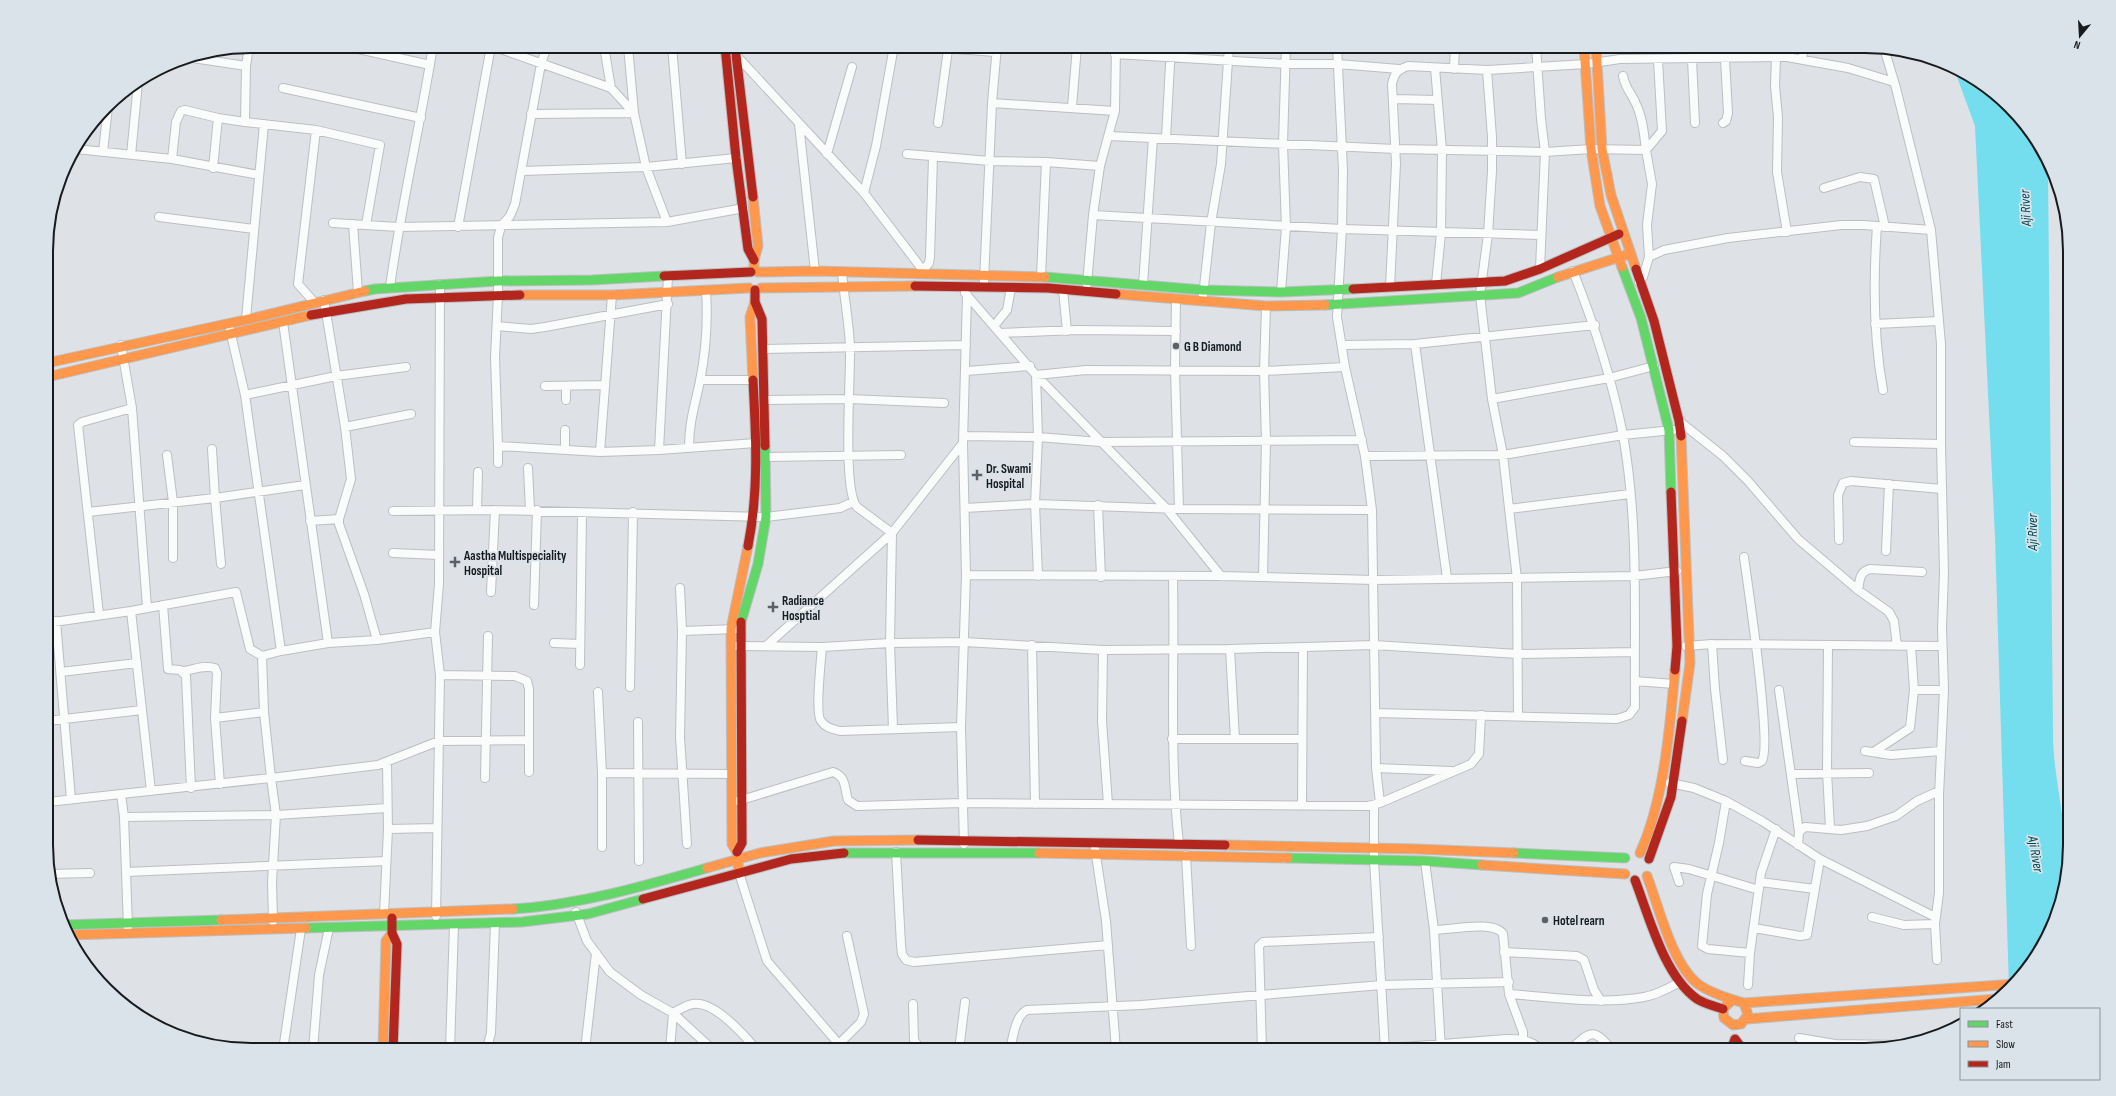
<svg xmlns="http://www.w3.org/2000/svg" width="2116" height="1096" font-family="'Sofia Sans Condensed',sans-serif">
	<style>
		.water { fill: #74ddee }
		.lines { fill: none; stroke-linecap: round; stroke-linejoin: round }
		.street-casing { stroke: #bbbfc2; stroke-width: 10 }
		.fast-casing { stroke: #bbbfc2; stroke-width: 11 }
		.slow-casing { stroke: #bbbfc2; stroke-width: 11 }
		.jam-casing { stroke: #bbbfc2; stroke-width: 11 }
		.street { stroke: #fafbfb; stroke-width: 8 }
		.fast { stroke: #63d668; stroke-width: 9 }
		.slow { stroke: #ff974d; stroke-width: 9 }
		.jam { stroke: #b3261e; stroke-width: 9 }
		.poi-dot { fill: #5d6163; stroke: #dae3ea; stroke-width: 1.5 }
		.labels { text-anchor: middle; stroke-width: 3.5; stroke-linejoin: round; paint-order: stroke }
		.poi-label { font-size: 13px; font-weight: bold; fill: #181b1d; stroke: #dae3ea; text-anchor: start }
		.water-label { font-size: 14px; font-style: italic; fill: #01474f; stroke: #dae3ea }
		.rim { fill: none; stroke: #181b1d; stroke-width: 2 }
	</style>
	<rect width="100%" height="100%" fill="#dee2e6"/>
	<path class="water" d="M1953,66c8,3 16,10 23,15 32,21 65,51 72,91 2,187 3,374 5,562 0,52 21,110 10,162 -6,31 -31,73 -54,93l-14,-452 -20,-411z"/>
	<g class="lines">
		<g class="street-casing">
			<path id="street" d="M249,46l-3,20 -1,56 71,8 64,15 -14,80
				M345,46l85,19
				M492,46l119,42 23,25 -6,-67
				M547,46l-6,18 -26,140 -5,12 -9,10 -3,12v57l-3,62 3,89 102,6 59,-2 97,-7
				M604,46l7,42
				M672,46l10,118
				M918,46l77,6
				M1337,46l6,124 -1,59 -5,88 8,50 20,89 7,54 4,258 4,35
				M1536,46l5,73 4,33 -5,117
				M1779,46l-3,11 -1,29 3,31 -1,55 10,60
				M1884,48l12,40 35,142 10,114v100l3,129 -2,55 2,62 -5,105v98l-4,31 2,36
				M735,54l129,139 58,76
				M1115,54l171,10h52l61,5
				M193,58l53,8
				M1692,59l3,64
				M1802,59l2,-13
				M1435,68l7,82 -1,83 -5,51
				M1454,69l1,-23
				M1487,70l5,67v34l-4,63 -8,61 12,104 11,56 14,124 1,137
				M1623,76c2,12 9,18 13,28 7,14 8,31 10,46
				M283,88l138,30
				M1394,99l43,1
				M992,103l123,8
				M1072,107l5,-61
				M531,114l103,-1 12,54 21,55
				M938,123l10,-74
				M1723,123l3,-2 2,-8 -3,-54
				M799,124l16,147
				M1109,136l287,13 149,3 46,-3 55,1 6,34 -5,41 2,32
				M1166,138l5,-92
				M76,149l96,10 87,16
				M1646,150l16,-19 -4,-71
				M103,152l5,-45
				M827,154l25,-87
				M907,154l83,7 56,1 -5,115
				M131,155l7,-72
				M172,159l4,-37 5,-11 4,-1 33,8
				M1046,162l54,4
				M213,168l5,-50 27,4
				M522,171l124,-4 90,-9
				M1824,188l36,-11 14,2 11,48
				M864,193l12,-47 18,-100
				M1093,215l249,14 199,6
				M159,217l95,12
				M333,223l65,4 269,-5 77,-14
				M353,224l5,68
				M1877,226c-4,56 -4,109 6,164
				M458,227l33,-181
				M842,272c2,25 7,50 8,75 1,29 -8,143 7,160l35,26 -2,110 3,86
				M921,273l8,-10 1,-6 3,-100
				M984,281l8,-178 5,-57
				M1639,282l4,-5 6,-20 15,-7 64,-12 113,-13h23l67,5
				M1087,284l6,-69 7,-49 15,-55 1,-65
				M1143,285l10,-147
				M390,287c11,-81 30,-160 43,-241
				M1390,287l6,-123 -4,-80c2,-10 5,-14 16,-18l79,4 99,-6 34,-5 167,-2 61,11 46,14
				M1063,290l4,41
				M1281,292l5,-65 -3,-83 3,-98
				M965,293l71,82 130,133 55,68
				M1203,296l8,-73 10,-59 8,-118
				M1176,299l-1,71 4,139
				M324,300l21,127 6,52 -12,40v5l25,70 13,46
				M314,302l-16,-18 18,-154
				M246,319l18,-195
				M1875,324l64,-3
				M497,326l34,3 14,-2 123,-23
				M994,326l13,-16 4,-22
				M1000,333l77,-3 99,1
				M1415,344l32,234
				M121,345l11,63 15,199
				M1342,345l73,-1 180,-19
				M763,349l203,-4
				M1345,367l-81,4 -178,-1 -50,5 2,62 62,5 262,-2
				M966,371l64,-5
				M700,380h53
				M545,386l59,-1
				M245,395l91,-19 70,-9
				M1492,399l117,-21 45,-12
				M566,400v-14
				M764,400l85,-1 95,4
				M1679,421l44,35 25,25 50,58 60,51 31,22 5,9 3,25
				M345,427l66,-13
				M965,436l73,1 -3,67 3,72
				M1854,442l87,2
				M498,446v17
				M689,447c0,-25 6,-42 11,-66 6,-30 8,-61 6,-91
				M212,449l3,49 6,66
				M565,450v-20
				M659,450l9,-174
				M600,452l12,-157
				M167,455l6,47v56
				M1365,456l138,-1 120,-20 50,-5
				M765,457l136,-2
				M528,468l2,42
				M1098,505l3,72
				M965,508l70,-4 144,5 193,1
				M1509,509l121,-15
				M477,510l1,-38
				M393,511l102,-1 271,7 74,-9 13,-6
				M88,512l127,-14 90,-13
				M310,521l29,-2
				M1839,540l-1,-45 5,-12 8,-2 91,8
				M1886,551l3,-67
				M393,553l46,2
				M1744,557c4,30 28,187 18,204l-4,2 -13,-2
				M966,575l255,1 153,4 260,-4 43,-5
				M1173,577c2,89 -4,178 6,267
				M1263,577l3,-136 -2,-70 2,-65
				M680,588l2,43 -2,106 7,107
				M1858,590c2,-10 1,-18 12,-21l52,3
				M491,592l4,-82
				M163,605l5,64 12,1 6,6 5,112
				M534,605l3,-95
				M131,611l20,180
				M99,614l-21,-189 4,-3 50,-14
				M56,621l15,178
				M47,623l84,-12 105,-19 14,57 12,7 19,-5 -36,-256 -15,-65
				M682,631l55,-2
				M328,643l49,-3 58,-8
				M554,643l26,1
				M1712,644l3,45 8,71
				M1032,645l3,159
				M1828,645l-1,127 3,56
				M736,646l86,1 68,-4 74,-1 139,8 127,-1 144,-4 144,9 116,-2
				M766,646l126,-113 71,-90
				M1686,646l26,-2 230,2
				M822,647c-1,13 -7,67 -1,74 5,7 12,8 19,10l121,-4
				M1230,649l5,90
				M1103,650l-1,71 6,83
				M281,651l47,-8 -45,-321
				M262,656l2,56 7,66 107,-13 61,-24 90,-1
				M580,665l2,-152
				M184,671c11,-2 20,-6 31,-3l2,5 -2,45 5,66
				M61,672l76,-9
				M440,675l75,1 12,5 2,8v83
				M1635,681l39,3
				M630,687l3,-175
				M1779,690l20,142
				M1914,690h30
				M598,692l4,81 130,1
				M1375,713l242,6 12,-4 6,-8c-1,-90 4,-183 -12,-272 -11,-56 -29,-111 -50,-164
				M215,718l49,-6
				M47,721l95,-11
				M638,722l1,139
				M1172,739h130
				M1865,751l26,4 49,-4
				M1875,751l35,-23 4,-38 -3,-44
				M1376,768l75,3
				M602,773v74
				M1791,774l78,-1
				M485,778l3,-142
				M1670,783l24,5 32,13 36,20 58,38 115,58
				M121,794l150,-16 5,37 -4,67 1,39
				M738,801l95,-29c14,5 11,16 15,28l9,6 105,-3 406,3 12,-3 91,-39 8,-10 2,-39
				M1726,801l-7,42 -12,51 -5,52 6,3 42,4
				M48,802l73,-8 3,23
				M1302,805l1,-158
				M1374,805v55l11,190
				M388,829l48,-1
				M964,844l-3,-117 5,-152 -3,-132 4,-148
				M1798,845l1,-13 6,-5 36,3 26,-4 29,-10 21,-15 22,-10
				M1095,849l11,72 10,129
				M896,852l5,93 1,9 4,6 8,2 194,-17
				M1186,855l5,91
				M1425,861l9,69 7,120
				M126,872l260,-11
				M739,873l28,88 77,89
				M48,874l42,-1
				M1679,882l-5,-15 15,2 70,21
				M1760,882l55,7
				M576,912l11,29 23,31 31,23 32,18 40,37
				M384,914l4,-85 -1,-66
				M436,916l4,-241 -5,-43 4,-48 1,-300
				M1872,917l32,8 31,-1
				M128,927l-4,-110 152,-2 111,-7
				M1754,928l46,8 7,-1 13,-76
				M1434,930c16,0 60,-10 69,4l6,60 14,38v7l-8,11
				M1504,952l73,4 7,4 10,30 7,11
				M1748,985l2,-32 11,-80 15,-44
				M1509,994c45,3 91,11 135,3 13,-2 25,-9 36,-15
				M913,1004l1,36 7,10
				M1799,1038l36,6 65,1
				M1809,1040l2,10
				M839,1044l22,-22 3,-8 -17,-78
				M283,1050l18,-121
				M313,1050l6,-75 10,-47
				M450,1050l4,-126
				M483,1050l5,-6 3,-11 4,-110
				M585,1050l11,-97
				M670,1050l3,-37c6,-3 13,-8 20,-9 21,-4 52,32 64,46
				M959,1050l6,-48
				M1010,1050c3,-12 5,-34 17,-40l114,-5 241,-20 127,-3
				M1262,1050l-3,-104 4,-4 116,-5
				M1365,1050l141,-11c13,0 25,0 35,11
				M1570,1050c21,-19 23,-23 42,0"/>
		</g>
		<g class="fast-casing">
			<path id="fast" d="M1622,267l19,51 28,112 2,62
				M1045,277l158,13 78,2 72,-3
				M365,291l10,-2 123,-8 94,-1 72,-4
				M1325,305l193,-12 40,-16
				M741,622l17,-58 8,-47 -1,-71
				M844,853h195
				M1514,853l111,5
				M1288,858l137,3 57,4
				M513,909c66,-4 131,-23 194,-41
				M62,925l159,-5
				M306,928l216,-6 66,-8 55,-15"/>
		</g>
		<g class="slow-casing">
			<path id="slow" d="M1584,46l7,103 9,57 22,61
				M1596,46l6,103 9,46 25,74
				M753,197l5,49 -4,14v11
				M758,272l57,-1 230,6
				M1558,277l68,-22
				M761,288l154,-2
				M1116,294l150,12 59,-1
				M520,295h92l137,-7
				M47,363l207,-45 111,-27
				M47,377l264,-62
				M753,380l-3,-63 5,-15
				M1681,436l9,227 -8,58
				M1225,845l192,4 97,4
				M1039,853l249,5
				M1640,853c24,-52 30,-126 35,-183
				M1482,865l143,9
				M707,868l53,-15 74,-12 84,-1
				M739,873l-2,-21 -5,-8 -1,-215 17,-83
				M1647,876c12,31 25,88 51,108 12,9 32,15 46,19l4,12 -7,9 -8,1 -9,-7 -1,-9 9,-9
				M221,920l292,-11
				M68,935l238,-7
				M1744,1003l271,-19
				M1747,1019l250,-20
				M383,1050l3,-109 6,-8"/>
		</g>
		<g class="jam-casing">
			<path id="jam" d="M725,46l11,112 12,91 6,11
				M735,46l18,151
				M1636,269l18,52 25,100 2,15
				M664,276l87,-4
				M915,286l133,2 68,6
				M1353,289l152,-8 35,-12 79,-35
				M755,290v12l7,17 3,127
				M311,315l95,-16 114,-4
				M1671,492l6,154 -2,24
				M748,546c11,-55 8,-111 5,-166
				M918,840l307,5
				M737,852l5,-9 -1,-221
				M1649,859l22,-62 11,-76
				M1635,880c14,36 29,96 62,119 8,5 17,7 26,10
				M643,899l148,-40 53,-6
				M392,918v15l5,11 -4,106
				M1731,1050l4,-11 8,11"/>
		</g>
		<use href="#street" class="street"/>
		<use href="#fast" class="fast"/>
		<use href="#slow" class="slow"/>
		<use href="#jam" class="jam"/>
	</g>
	<g class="poi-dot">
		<circle cx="1176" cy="346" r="4"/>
		<path d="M975 469h4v4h4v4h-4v4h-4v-4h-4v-4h4z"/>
		<path d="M453 556h4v4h4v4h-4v4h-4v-4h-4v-4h4z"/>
		<path d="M771 601h4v4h4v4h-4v4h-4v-4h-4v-4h4z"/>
		<circle cx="1545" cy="920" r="4"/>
	</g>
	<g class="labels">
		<g class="poi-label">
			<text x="1184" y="351">G B Diamond</text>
			<text x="986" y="473">Dr. Swami<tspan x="986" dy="15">Hospital</tspan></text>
			<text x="464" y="560">Aastha Multispeciality<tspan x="464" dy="15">Hospital</tspan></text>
			<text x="782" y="605">Radiance<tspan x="782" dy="15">Hosptial</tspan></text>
			<text x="1553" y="925">Hotel rearn</text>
		</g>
		<g class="water-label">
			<text transform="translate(2025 208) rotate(-93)" y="5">Aji River</text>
			<text transform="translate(2032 532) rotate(-90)" y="5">Aji River</text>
			<text transform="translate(2036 854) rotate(80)" y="5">Aji River</text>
		</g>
	</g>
	<path d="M0 0H2116V1096H0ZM251 53H1865A198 198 0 0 1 2063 251V845A198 198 0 0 1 1865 1043H251A198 198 0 0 1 53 845V251A198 198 0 0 1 251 53Z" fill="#dae3ea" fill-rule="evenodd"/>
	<path class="rim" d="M251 53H1865A198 198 0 0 1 2063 251V845A198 198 0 0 1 1865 1043H251A198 198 0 0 1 53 845V251A198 198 0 0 1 251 53Z"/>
	<rect x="1960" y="1008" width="140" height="72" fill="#dae3ea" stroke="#8c9398"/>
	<rect x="1968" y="1021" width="20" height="6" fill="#63d668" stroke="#8c9398"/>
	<text x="1996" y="1028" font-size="12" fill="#181b1d">Fast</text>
	<rect x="1968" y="1041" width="20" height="6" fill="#ff974d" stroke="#8c9398"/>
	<text x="1996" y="1048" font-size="12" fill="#181b1d">Slow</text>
	<rect x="1968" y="1061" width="20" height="6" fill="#b3261e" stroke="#8c9398"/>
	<text x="1996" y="1068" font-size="12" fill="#181b1d">Jam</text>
	<g transform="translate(2080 36) rotate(198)" stroke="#dae3ea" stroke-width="3" paint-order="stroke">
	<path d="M0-3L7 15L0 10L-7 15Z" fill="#181b1d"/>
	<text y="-6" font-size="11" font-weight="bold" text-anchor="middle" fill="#181b1d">N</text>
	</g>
</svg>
